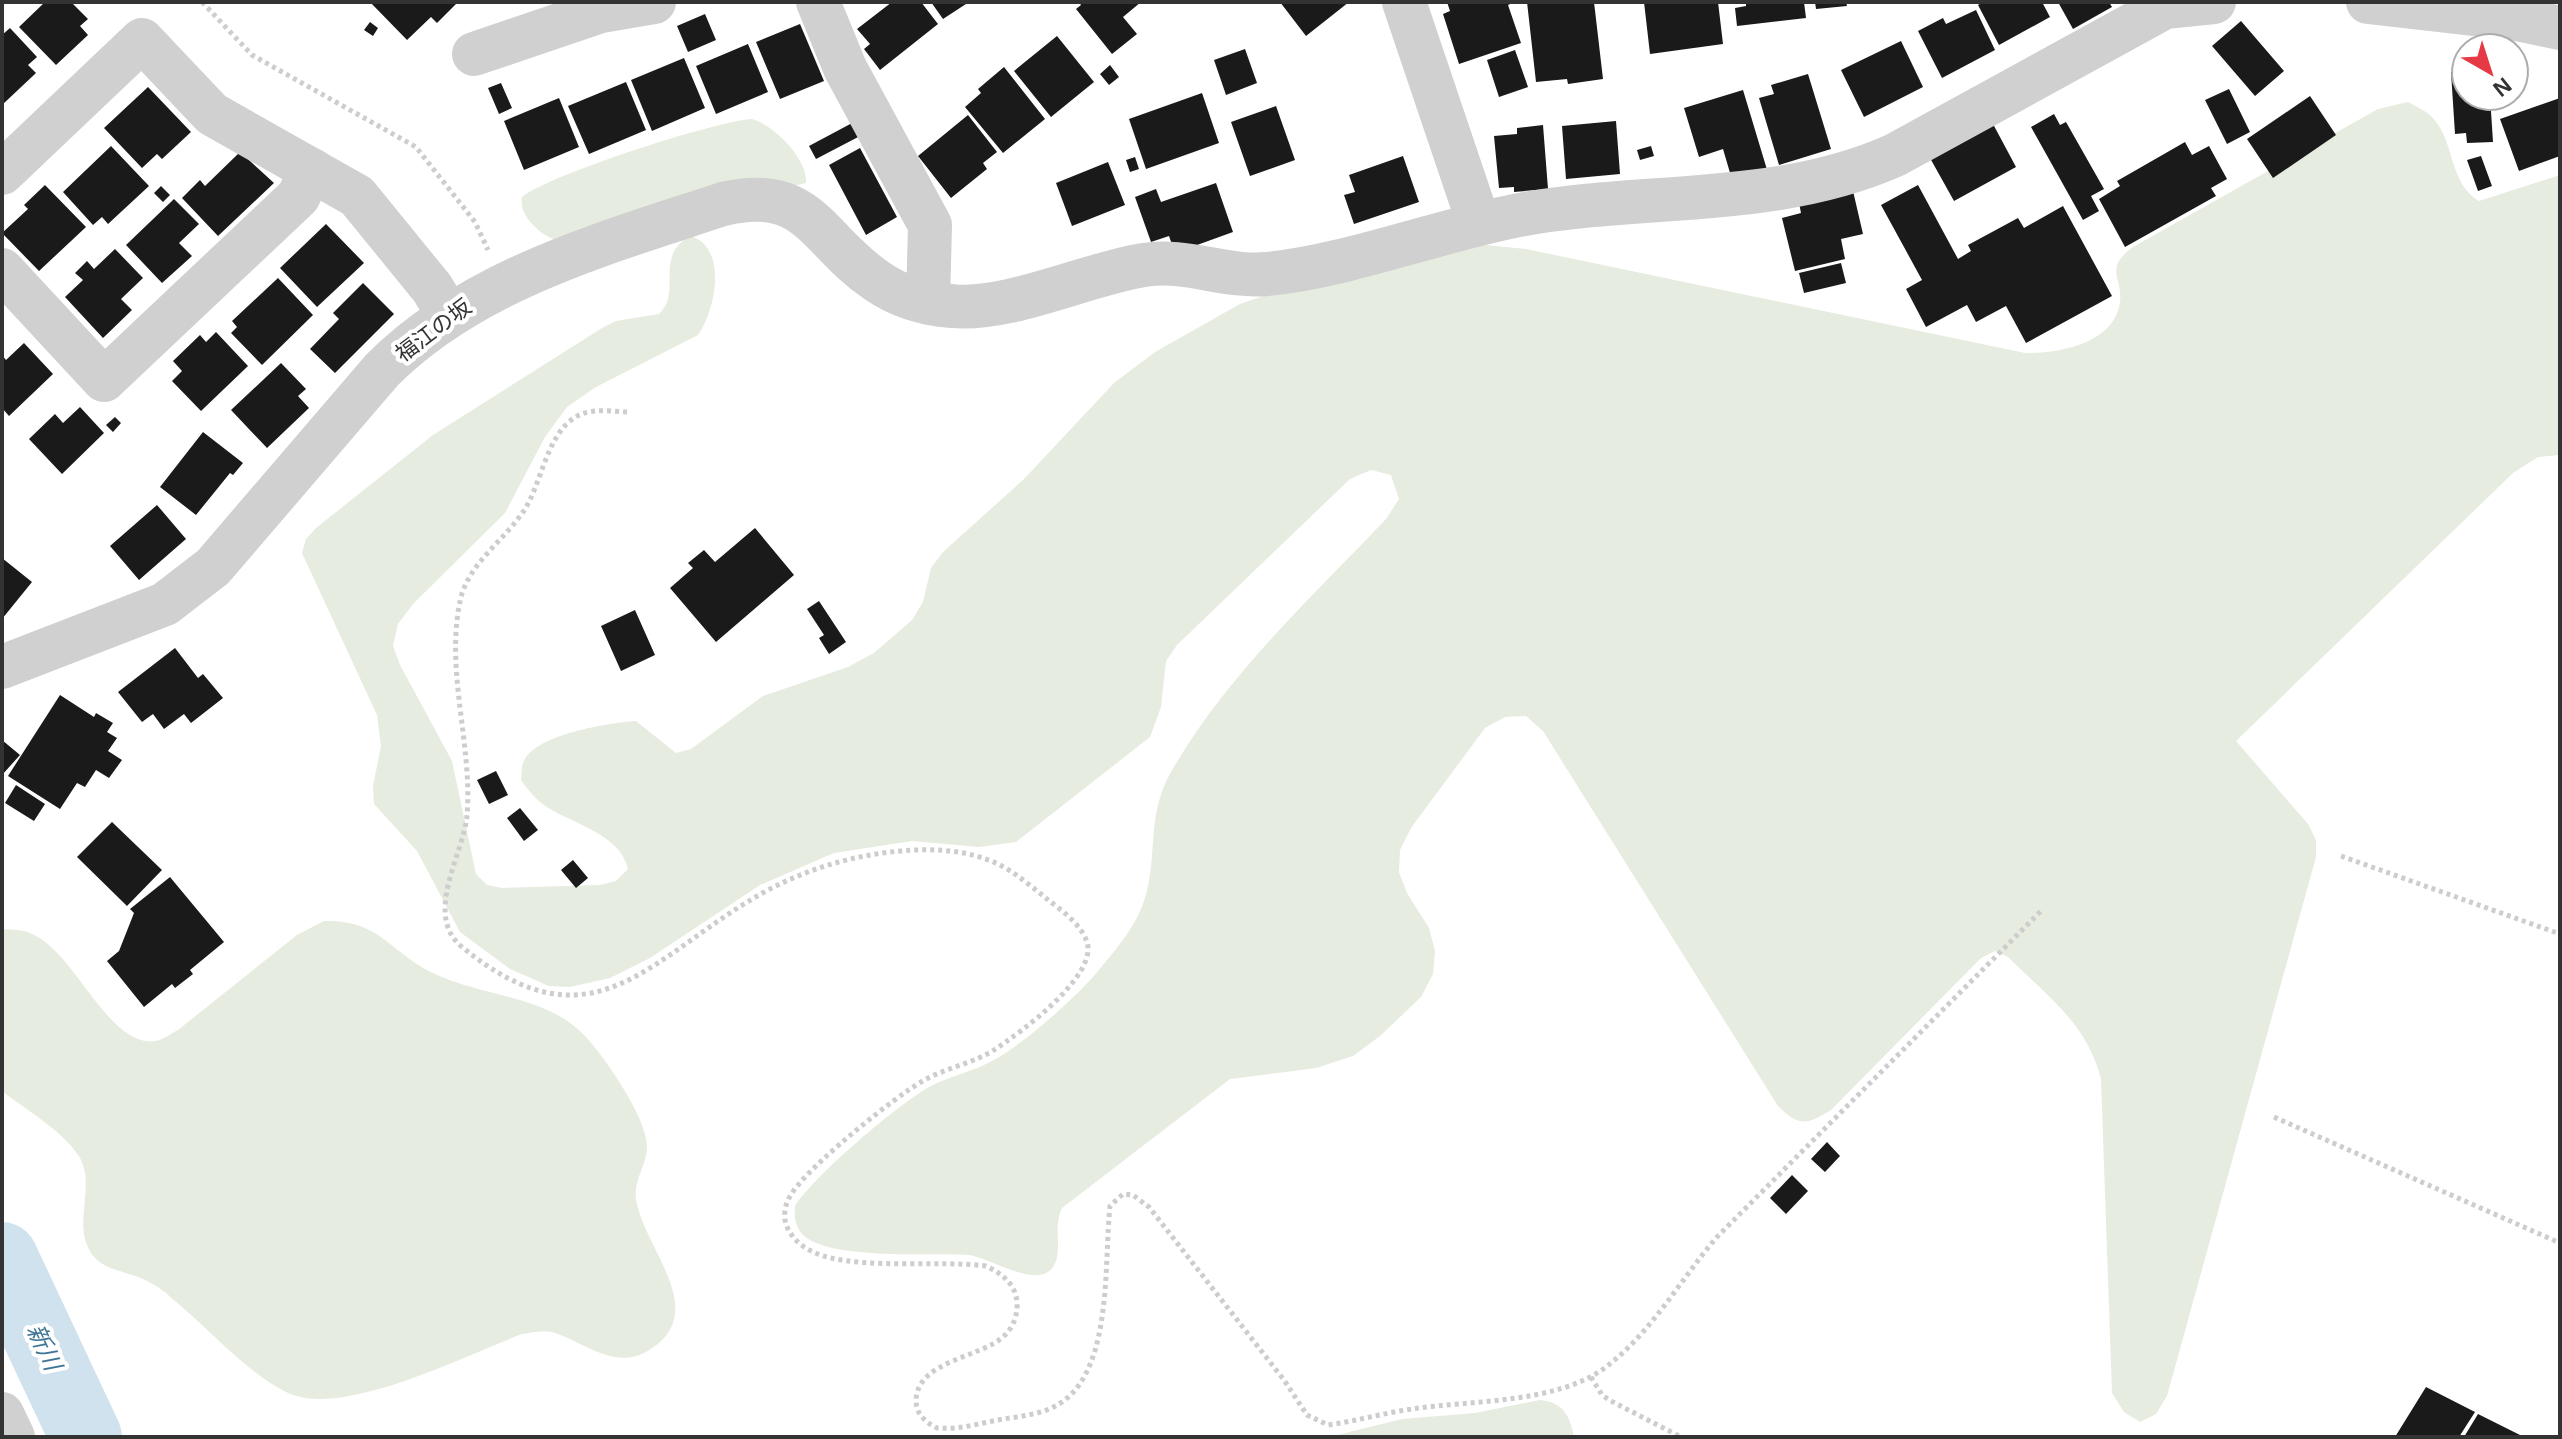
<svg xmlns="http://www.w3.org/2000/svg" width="2562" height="1439" font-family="Arial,'Noto Sans JP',sans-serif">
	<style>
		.green { fill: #e6ecdf }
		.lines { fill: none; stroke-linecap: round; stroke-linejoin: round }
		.river { stroke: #cfe2ee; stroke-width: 72 }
		.building { fill: #1a1a1a }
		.path { stroke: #cdcdcd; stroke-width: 5; stroke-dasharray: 4 4; stroke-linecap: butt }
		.minor { stroke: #d0d0d0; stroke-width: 44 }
		.tertiary { stroke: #d0d0d0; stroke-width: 44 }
		.labels { text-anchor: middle; stroke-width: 8; stroke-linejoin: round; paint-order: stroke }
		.street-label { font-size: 22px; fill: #333; stroke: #fff }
		.water-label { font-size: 24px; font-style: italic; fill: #3f7597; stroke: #fff }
	</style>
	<rect width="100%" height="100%" fill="#fff"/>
	<path class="green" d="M2408,102c7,4 16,8 22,13 26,24 17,67 49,86l81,-26v280l-22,2 -25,16 -277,268 72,83 8,16v17l-149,539 -11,18 -16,8 -16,-10 -12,-19 -11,-314c-14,-56 -54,-83 -93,-122l-13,-6 -14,7 -150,152c-24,15 -32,17 -53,-4l-235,-375 -17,-15 -21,1 -20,11 -74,100 -11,22 -1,22 8,21 22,35 6,23 -2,23 -12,23 -41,39 -27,20 -37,12 -86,11 -168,129c-8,18 -2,31 -5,49 -8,40 -63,2 -88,-2 -38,-2 -140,5 -166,-20 -8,-9 -9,-18 -8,-29 19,-30 104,-103 136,-120 19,-10 41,-14 61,-25 29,-15 85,-64 106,-90 17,-20 38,-45 46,-70 15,-45 1,-83 27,-129 55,-96 140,-174 215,-253l13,-20 -8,-24 -20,-5 -21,9 -173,166 -11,16 -5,46 -11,30 -134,105 -37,5 -67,-6 -78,12 -74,32 -110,73 -40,20 -40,9 -21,-1 -39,-17 -50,-37 -43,-81 -43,-47 -1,-18 8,-40 -4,-31 -75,-162 4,-14 10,-11 117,-93 169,-107 14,-7 43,-7c24,-22 -6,-57 31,-78 38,10 26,74 8,99l-102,52 -29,20 -22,30 -40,76 -92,91 -15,20 -5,22 7,19 52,96 24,113 11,11 15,3 98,-3 16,-4 12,-12c-8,-35 -53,-44 -81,-62 -11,-7 -18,-16 -26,-27 1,-5 0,-14 3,-19 12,-27 85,-38 112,-40l40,32 15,-4 72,-53 85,-29 26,-14 38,-33 11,-18 8,-34 12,-16 81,-73 90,-96 41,-31 85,-48 29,-10 216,-49 41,4 499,104c31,1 86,-9 94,-46 7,-29 -18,-36 14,-60l245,-138z
		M752,119c22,6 56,40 54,64l-247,58c-17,-4 -41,-25 -37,-44 27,-22 193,-76 230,-78z
		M324,921c58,-1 64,31 111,53 48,23 112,21 150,62 19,20 62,82 62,110 0,21 -16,36 -10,58 11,50 76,112 7,149 -32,16 -64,-13 -92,-21 -9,-2 -21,1 -30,2 -56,21 -182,86 -236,58 -42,-22 -76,-62 -112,-92 -8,-7 -16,-14 -25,-18 -18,-11 -46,-10 -58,-29 -19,-30 5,-65 -11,-95 -16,-27 -53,-47 -78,-67v-162c8,1 17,0 25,3 47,14 80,117 129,109 7,-1 16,-8 22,-11l119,-95z
		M1540,1400c23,2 30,16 34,37h-245l73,-18 73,-6z"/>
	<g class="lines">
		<path class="river" d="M2,1258l84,179"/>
	</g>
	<path class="building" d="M45,2h26l17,17 -8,7 8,9 -32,30 -37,-38z
		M370,2h84l2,2 -19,19 -6,-6 -24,23z
		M892,2h29l17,22 -58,46 -16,-21 6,-5 -13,-15z
		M931,2h38l-26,17z
		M1079,2h62l-18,15 14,17 -25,20 -36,-45 5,-4z
		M1280,2h69l-43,34z
		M1447,2h68l-7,3 13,38 -62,21 -16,-50 7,-3z
		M1527,2h67l9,77 -35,5 -1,-5 -31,3z
		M1644,2h74l5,42 -73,10z
		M1746,2h58l2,16 -69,8 -2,-18 11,-2z
		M1815,2h31l1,4 -31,3z
		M1983,2h59l8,15 -51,28 -21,-40z
		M2058,2h51l3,5 -39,22z
		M1976,10l19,40 -53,28 -24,-47 25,-13 3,6z
		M705,14l11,26 -28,12 -11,-26z
		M2241,21l43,50 -29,25 -43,-50z
		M370,22l8,6 -5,8 -9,-6z
		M800,24l24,57 -44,18 -24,-57z
		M10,28l27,29 -9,8 8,8 -34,32v-70z
		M1057,36l37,46 -43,35 -37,-46z
		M1901,41l22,46 -59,30 -23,-47z
		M748,44l20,48 -52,22 -20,-48z
		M1245,49l12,34 -31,12 -12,-35z
		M1515,50l13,37 -29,10 -12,-37z
		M684,58l21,50 -53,23 -21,-51z
		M1110,65l9,12 -10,8 -9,-11z
		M1004,67l41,52 -42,34 -38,-46 16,-14 -3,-4z
		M2466,71v25h24l3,46 -26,1 -1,-10 -11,1 -4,-62z
		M1808,74l23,75 -52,16 -20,-67 15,-4 -3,-9z
		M626,82l20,48 -57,24 -21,-48z
		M501,83l11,25 -13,6 -11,-26z
		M148,87l43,45 -29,27 -5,-5 -15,14 -38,-40z
		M2229,89l21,43 -23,12 -22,-44z
		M1743,90l25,83 -35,10 -10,-34 -24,8 -15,-49z
		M1202,93l17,50 -73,26 -17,-50z
		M2310,96l26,39 -63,43 -26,-39z
		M559,98l20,49 -55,23 -20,-49z
		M2560,98v58l-41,15 -19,-52z
		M1276,106l19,54 -45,16 -19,-54z
		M2054,114l6,11 6,-3 38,67 -13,7 8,15 -16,9 -52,-93z
		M968,115l29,37 -14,11 4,6 -36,29 -33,-42z
		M1616,121l4,53 -54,5 -4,-53z
		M854,122l8,13 -46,24 -7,-13z
		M1993,124l23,43 -62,34 -24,-43z
		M1543,125l5,64 -34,3v-5l-15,1 -5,-52 23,-2v-6z
		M2185,142l7,13 17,-9 18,33 -16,9 5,8 -91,51 -26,-48 21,-13 -3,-5z
		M111,146l38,40 -41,38 -6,-7 -9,8 -30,-33z
		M1651,146l3,10 -14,4 -3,-10z
		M860,148l37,69 -31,18 -37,-70z
		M240,152l34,31 -56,53 -36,-38 18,-18 5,6z
		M1403,156l16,46 -65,22 -10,-29 11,-3 -6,-17z
		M2481,156l11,30 -14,5 -11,-31z
		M1135,157l4,12 -9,3 -4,-12z
		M1108,162l17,43 -53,21 -16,-43z
		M1216,183l17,49 -58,21 -6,-17 -18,6 -16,-45 21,-8 5,13z
		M45,185l41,42 -47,44 -37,-38 26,-24 -4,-4z
		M1918,185l40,74 13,-8 -3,-6 50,-27 6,10 39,-22 49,90 -86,47 -20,-37 -30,16 -9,-17 -41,22 -20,-38 16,-9 -41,-75z
		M161,186l9,9 -7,7 -9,-9z
		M1853,191l10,43 -22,5 4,20 -50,12 -13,-53 19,-5 -2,-10z
		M174,199l25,25 -20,19 13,13 -30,27 -36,-38z
		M326,224l38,39 -47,44 -37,-39z
		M115,249l28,29 -22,21 11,11 -29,28 -38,-41 18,-17 -8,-7 12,-12 7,8z
		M1841,263l5,20 -42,10 -5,-20z
		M278,278l35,37 -51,50 -31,-32 6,-6 -5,-6z
		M363,283l31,31 -59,59 -25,-24 29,-30 -6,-6z
		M216,332l32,34 -47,45 -29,-30 10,-10 -9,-10 27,-26 6,7z
		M24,343l29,31 -44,42 -7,-8v-53l4,5z
		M281,363l25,26 -8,7 11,12 -42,40 -36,-38z
		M80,407l24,26 -42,41 -33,-35 26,-25 8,9z
		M115,417l6,6 -8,9 -7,-7z
		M203,432l40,31 -10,12 -3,-2 -34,42 -36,-28z
		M157,505l29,34 -47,41 -29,-34z
		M755,528l39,47 -78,67 -46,-54 23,-20 -5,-5 16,-13 11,12z
		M2,558l30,24 -30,37z
		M819,601l27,41 -17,12 -10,-16 5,-3 -17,-26z
		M635,610l20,45 -34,16 -20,-45z
		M175,648l23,30 5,-4 20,24 -32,25 -7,-9 -20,15 -11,-15 -11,8 -24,-30z
		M60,695l34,22 2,-4 17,10 -6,9 10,6 -9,13 14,9 -13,18 -13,-8 -11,17 -8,-4 -17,26 -52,-33z
		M2,740l18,15 -18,20z
		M496,771l12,24 -19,9 -12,-24z
		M16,785l29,19 -11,17 -29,-18z
		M520,808l18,22 -14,11 -17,-23z
		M112,822l50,48 -35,36 -50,-49z
		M573,860l15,18 -12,10 -15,-18z
		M170,877l54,65 -34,28 3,4 -18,14 -3,-4 -28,23 -37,-46 12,-10 15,-38 -4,-4z
		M1827,1142l13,14 -15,16 -14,-13z
		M1792,1175l16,16 -22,23 -16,-16z
		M2426,1387l49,25 -16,25h-64z
		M2478,1414l46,23h-60z"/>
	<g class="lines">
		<path class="path" d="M202,2l50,53 164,92 59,75 13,28
			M627,412c-19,-1 -41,-5 -57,9 -24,20 -29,62 -45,88 -19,30 -55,53 -64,88 -17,72 12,147 6,219 -4,39 -44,99 -5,131 134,110 191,5 306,-57 42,-22 86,-35 133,-39 33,-3 67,-1 97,13 18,9 34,23 49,35 14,11 34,25 40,43 11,34 -67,91 -93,108 -22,14 -50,18 -73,32 -30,18 -100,75 -122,102 -9,10 -16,22 -14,36 4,20 23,32 42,37 47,12 110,3 159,9 16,8 29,17 31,36 1,13 -4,26 -13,34 -23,22 -86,24 -88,64 0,14 9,22 21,28 22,2 44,-5 66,-9 20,-3 42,-5 59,-17 51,-35 42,-142 48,-196l13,-12 10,1 16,12 135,173 23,35 21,10c28,-4 56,-12 84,-16 59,-9 145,-5 194,-42 46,-35 74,-87 111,-130l324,-326
			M2341,856l219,78
			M2274,1117l286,126
			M1591,1377l11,18 9,6 70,36"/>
		<path class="minor" d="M818,2l27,66 85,157 -2,78
			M1404,2l75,222
			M2368,2l149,17 43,9
			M474,54l127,-43 53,-9
			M2,173l140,-133 70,74 145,82 75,92 16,26
			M2,270l102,110 194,-183 14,-27
			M2,667l163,-63 48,-37 169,-197c91,-91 221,-126 341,-166 87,-21 94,37 154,77 23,16 48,23 75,25 56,6 134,-32 192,-41 41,-7 82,13 123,9 81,-8 170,-43 252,-59 125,-23 258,-7 376,-60l270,-148 49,-5"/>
		<path class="tertiary" d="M2,1414l11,23"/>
	</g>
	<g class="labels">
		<g class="street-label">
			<text transform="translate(433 330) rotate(-37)" y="8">福江の坂</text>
		</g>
		<g class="water-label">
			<text transform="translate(44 1347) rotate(65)" y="8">新川</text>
		</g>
	</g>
	<rect width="2562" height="1439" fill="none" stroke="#333333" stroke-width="8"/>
	<g transform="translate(2490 72) rotate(141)"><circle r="38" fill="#ffffff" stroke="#adadad" stroke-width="2"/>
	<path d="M0-6L14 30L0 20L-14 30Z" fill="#e63946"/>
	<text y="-12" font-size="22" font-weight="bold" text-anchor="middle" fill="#333333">N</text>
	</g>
</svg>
